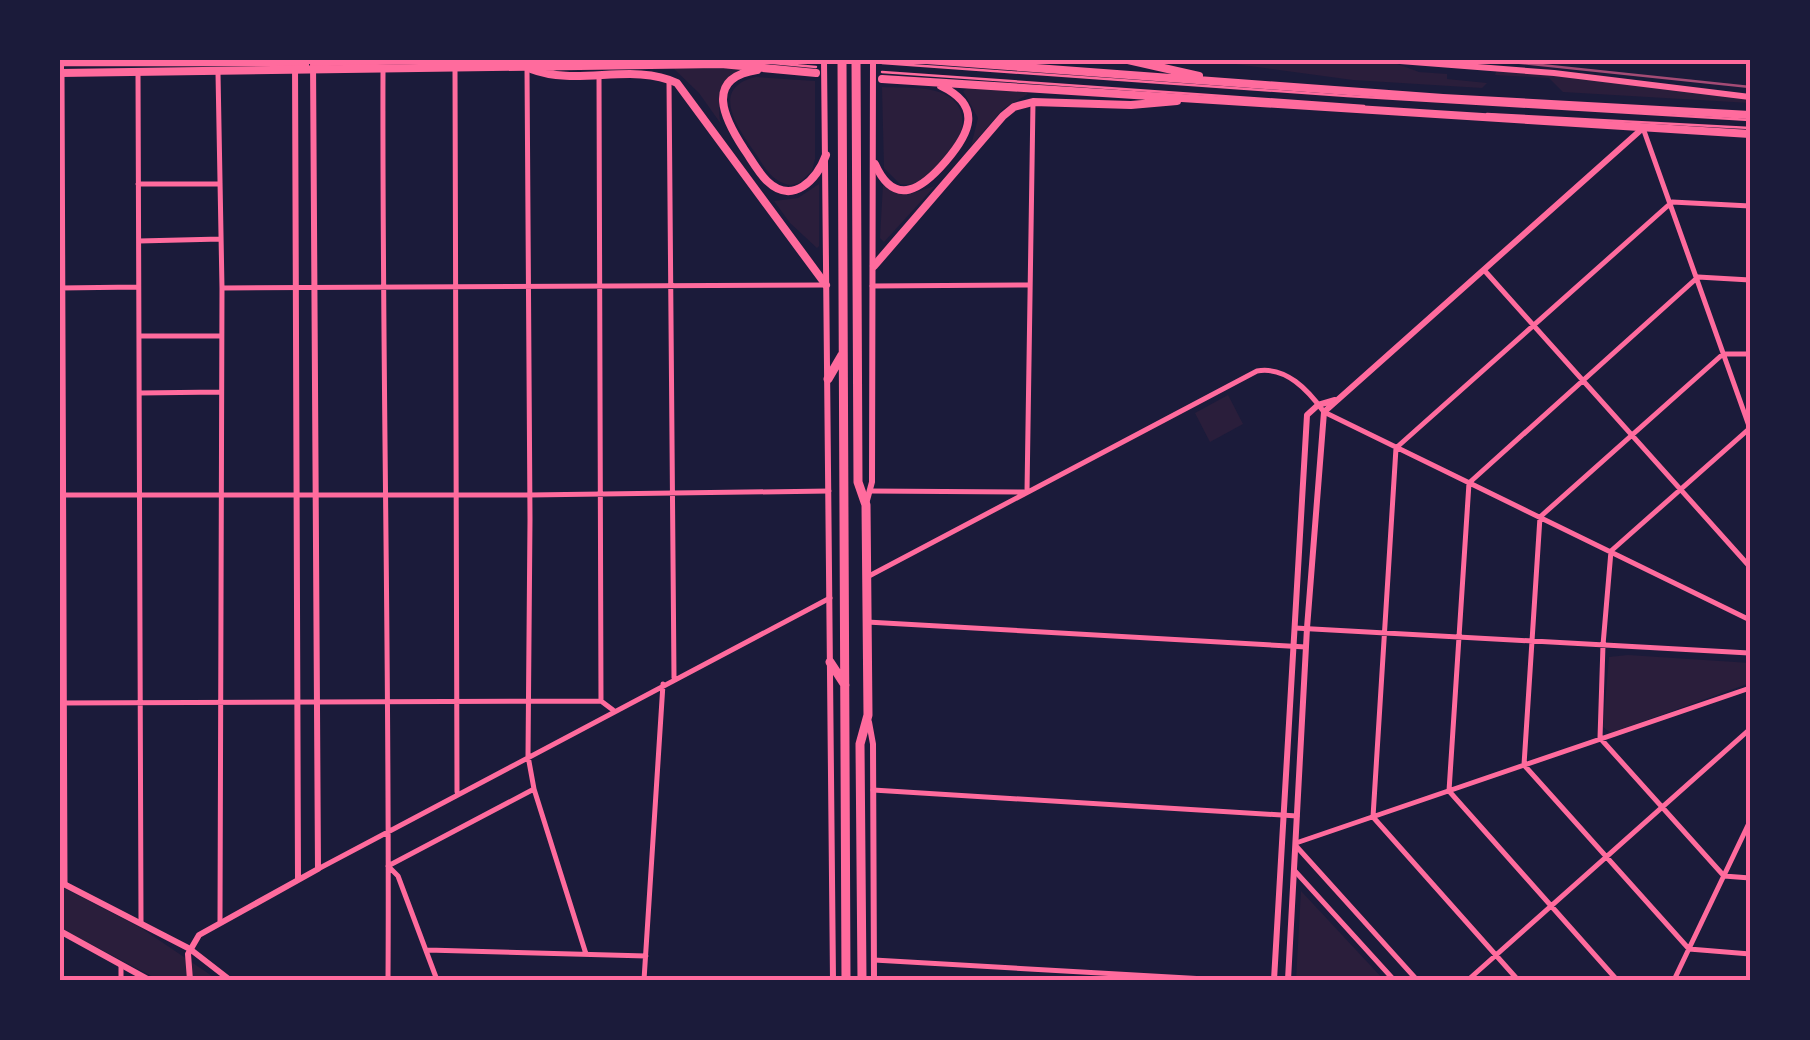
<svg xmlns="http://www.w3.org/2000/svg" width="1810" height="1040" font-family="Rubik,sans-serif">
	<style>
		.green { fill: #2a1e3b }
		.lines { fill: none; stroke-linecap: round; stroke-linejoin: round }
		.service { stroke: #ff6b9d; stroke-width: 2.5 }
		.minor { stroke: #ff6b9d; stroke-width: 5 }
		.tertiary { stroke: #ff6b9d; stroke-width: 6 }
		.secondary { stroke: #ff6b9d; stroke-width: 6 }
		.primary { stroke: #ff6b9d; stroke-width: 8 }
		.motorway { stroke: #ff6b9d; stroke-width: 9 }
		.rail { stroke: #a44b75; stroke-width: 2.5 }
		.neatline { fill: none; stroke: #ff6b9d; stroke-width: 4 }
	</style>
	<rect width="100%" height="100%" fill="#1b1b3a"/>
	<path class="green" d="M1205,60l187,2 27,10 28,2v5l40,4 -5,5 -129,-8z
		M673,68l66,1c-10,20 -25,29 -18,55l-22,-31z
		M1497,69l253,30v4l-187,-11 -14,-14 -54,-3z
		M756,77l59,4v78l-3,12 -13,12c-7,2 -9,3 -16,0 -13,-5 -20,-18 -27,-29 -16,-23 -49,-66 0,-77z
		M882,87c19,1 45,-1 62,7 49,23 -12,99 -44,90l-16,-16z
		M968,88l57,3 3,3 -25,15 -32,37 7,-28 -15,-27z
		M819,184v62l-2,2 -27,-25 -16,-22 24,-3z
		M883,184l24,11 28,-9 -51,56 -4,-4z
		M1228,395l15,29 -33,18 -15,-29z
		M1628,655l122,8v20l-139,50 -8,-6 6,-70z
		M60,886l81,42 77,52h-59l-99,-52z
		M1301,891l83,89h-88z"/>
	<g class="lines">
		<path class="service" d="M740,60l76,7
			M882,63l465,33 403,24
			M60,65h248
			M316,65l241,-5
			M882,72l482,34
			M1487,114l263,14"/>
		<path class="minor" d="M527,68l3,451 -2,237 6,33 52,165
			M455,69l2,723
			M383,70c-1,304 7,607 5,910
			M62,73l3,812
			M138,73l3,849
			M218,73l4,215 -2,633
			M599,76l2,625
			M669,81l5,597
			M1643,128l106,298
			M138,184h81
			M139,241l82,-2
			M1484,270l266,297
			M872,286l157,-1
			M60,288l77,-1
			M222,288l604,-3
			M139,336h82
			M1750,354h-27l-183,163 -16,248 165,184 61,5
			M140,393l80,-1
			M1750,428l-139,123 -8,94 -3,93 124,138 26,2
			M870,491l154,1
			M1027,492l6,-390
			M60,495h470l299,-4
			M869,576l388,-205c29,-5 51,19 67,41l426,208
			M867,622l439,25
			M1295,628l454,25
			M1750,648v20
			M60,703l541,-2 12,9
			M873,790l424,26
			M1296,843l454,-155
			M1296,846l121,134
			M318,869l512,-271
			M1294,870l100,110
			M427,950l219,6
			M874,960l349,20
			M121,980v-15
			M437,980l-39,-104 -10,-10 146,-77
			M644,980l19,-296
			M1468,980l282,-251
			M1518,980l-145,-163 23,-369 276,-246 78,4
			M1617,980l-168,-189 20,-308 229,-206 52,3
			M1674,980l76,-159"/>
		<path class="tertiary" d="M295,60l3,819
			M1387,60l167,13 196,24
			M190,980l-2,-26 11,-19 119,-66 -5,-809
			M1274,980l33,-565 11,-10 17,-5
			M1288,980l19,-352 17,-216 319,-284"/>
		<path class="secondary" d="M824,60l9,920
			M866,504l6,-22 1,-422
			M869,722l4,22 1,236
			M60,882l130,67 40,31
			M60,931l89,49"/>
		<path class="primary" d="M926,60l517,38 307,17
			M1128,60l71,16
			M531,69c46,18 102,-7 146,14l149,202
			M757,70c-54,8 -32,50 -13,79 7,10 14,23 23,32 26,25 50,-2 59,-26
			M60,73l661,-9 95,9
			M882,79l868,55
			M875,164c20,45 48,24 71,-3 24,-28 37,-55 -5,-75
			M874,266l129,-150 11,-9 19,-5 98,3 46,-4"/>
		<path class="motorway" d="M842,60l4,920
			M856,60l2,422 8,23 2,210 -8,29 2,236
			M828,379l14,-24
			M830,662l15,23"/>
		<path class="rail" d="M1492,60l258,27"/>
	</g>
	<rect width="1810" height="1040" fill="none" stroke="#1b1b3a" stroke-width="125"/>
	<rect x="62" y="62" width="1686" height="916" class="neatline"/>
</svg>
